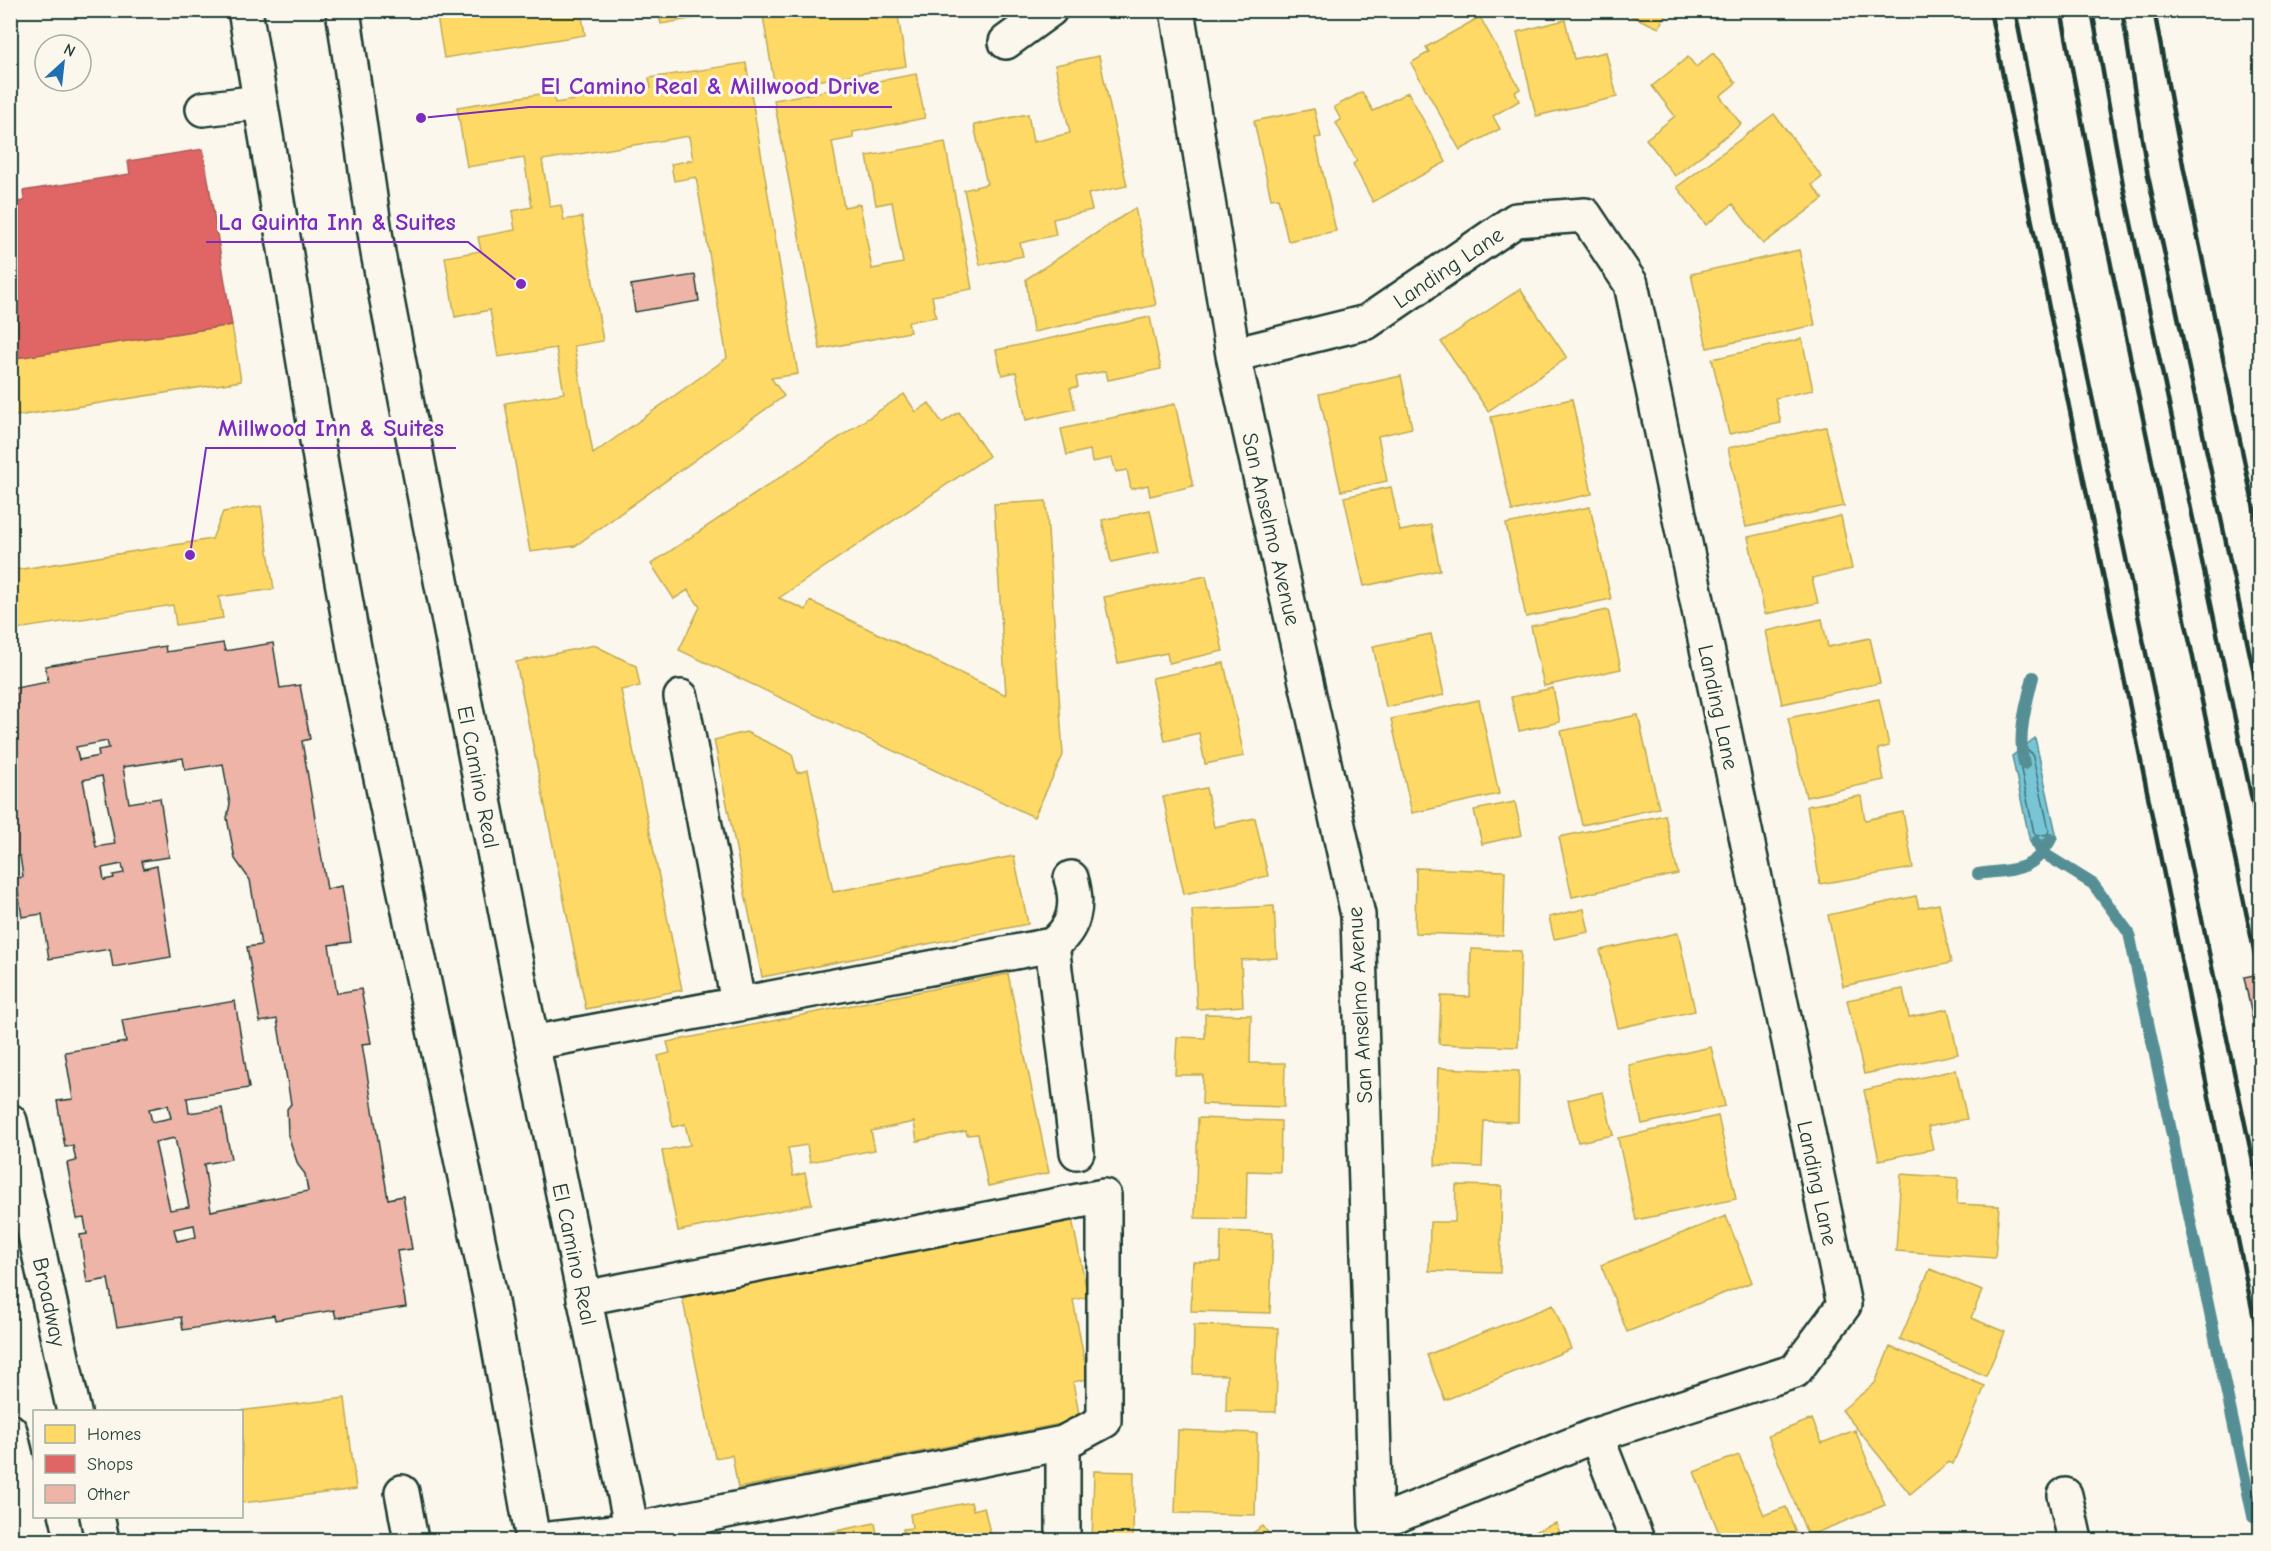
<svg xmlns="http://www.w3.org/2000/svg" width="2271" height="1551" font-family="'Comic Neue',sans-serif">
	<style>
		.water { fill: #78c5d6; stroke: #548f95; stroke-width: 1.5 }
		.homes { fill: #ffd966; stroke: #bcaa57; stroke-width: 1.5; fill-rule: evenodd }
		.shops { fill: #e06666; stroke: #a65a57; stroke-width: 1.5 }
		.lines { fill: none; stroke-linecap: round; stroke-linejoin: round }
		.shore { stroke: #437375; stroke-width: 1.5 }
		.stream { stroke: #548f95; stroke-width: 12 }
		.building { fill: #eeb4a8; stroke: #1f3d34; stroke-width: 1.5; fill-rule: evenodd }
		.minor-casing { stroke: #1f3d34; stroke-width: 38 }
		.major-casing { stroke: #1f3d34; stroke-width: 38 }
		.minor { stroke: #fbf7ec; stroke-width: 33 }
		.major { stroke: #fbf7ec; stroke-width: 33 }
		.rail { stroke: #1f3d34; stroke-width: 4.5 }
		.labels { text-anchor: middle; stroke-width: 6; stroke-linejoin: round; paint-order: stroke }
		.street-label { font-size: 22px; fill: #1f3d34; stroke: #fbf7ec }
		.leader { fill: none; stroke: #7b2cbf; stroke-width: 2 }
		.callout-dot { fill: #7b2cbf; stroke: #fbf7ec; stroke-width: 2 }
		.callout-label { font-size: 24px; text-anchor: middle; font-weight: bold; fill: #7b2cbf; stroke: #fbf7ec; stroke-width: 6; stroke-linejoin: round; paint-order: stroke }
	</style>
	<rect width="100%" height="100%" fill="#fbf7ec"/>
	<filter id="ink" filterUnits="userSpaceOnUse"><feTurbulence type="fractalNoise" baseFrequency=".0167" numOctaves="2"/><feDisplacementMap in="SourceGraphic" scale="12" xChannelSelector="R" yChannelSelector="G"/><feConvolveMatrix kernelMatrix="1 2 1 2 8 2 1 2 1" color-interpolation-filters="sRGB"/></filter>
	<g filter="url(#ink)">
		<path class="water" d="M2035,738l22,100 -27,4 -18,-86z"/>
		<path class="homes" d="M436,10h145l4,25 -141,23z
			M658,10h85l-82,14z
			M762,10h135l9,56 -131,22z
			M1618,10h49l-8,18z
			M1480,17l40,72 -5,3 4,9 -26,15 7,13 -40,21 -49,-87 18,-11 -3,-5z
			M1565,20l9,39 32,-7 11,45 -81,19 -19,-84z
			M1713,53l23,30 -16,13 21,28 -66,52 -29,-37 29,-23 -23,-30 36,-29 8,10z
			M1099,56l28,130 -39,8 4,16 -39,9 3,16 -36,8 3,13 -43,9 -16,-75 23,-6 -13,-59 54,-11 5,28 37,-9 -15,-68z
			M746,63l52,311 -27,4 13,18 -209,150 -45,6 -25,-149 59,-10 -8,-45 -58,9 -8,-47 -35,7 -10,-60 36,-6 -3,-14 37,-7 -3,-19 20,-4 -8,-49 -57,9 -10,-60 96,-15 2,11 96,-15 -2,-10zM689,136l4,24 -22,4 3,17 22,-4 31,181 -134,96 -19,-108 29,-5 -21,-124 -18,3 -3,-15 -11,2 -8,-47z
			M916,74l9,44 -72,14v6l-21,4 12,65 16,-3 12,65 31,-6 -11,-61 -16,3 -9,-49 78,-14 27,147 -40,7 4,21 -28,5 2,10 -90,17 -46,-249z
			M1362,92l11,19 35,-19 38,70 -73,40 -20,-38 4,-3 -21,-38 5,-3 -7,-13z
			M1314,109l7,28 -6,1 21,93 -48,10 -10,-43 -7,1 -17,-78z
			M1774,114l48,63 -10,8 11,14 -60,45 -30,-40 -27,21 -29,-38z
			M1135,208l21,97 -123,27 -7,-53z
			M1799,250l16,75 -108,23 -16,-74z
			M1520,289l47,69 -79,53 -47,-69z
			M1150,317l11,52 -53,11 -2,-9 -30,6 2,10 -8,1 5,21 -49,11 -10,-48 -14,3 -6,-25z
			M232,325l9,56 -231,36v-58z
			M1802,339l11,51 -38,8 6,25 -52,11 -17,-75z
			M1401,376l11,52 -34,8 9,45 -46,10 -22,-97z
			M904,394l12,18 13,-9 13,20 17,-11 30,44 -210,142 27,12 4,-9 196,94 -12,-191 52,-3 17,254 -29,62 -355,-167 21,-43 -12,-17 -14,9 -23,-35z
			M1572,399l20,95 -80,17 -21,-94z
			M1175,404l18,82 -43,10 -2,-11 -17,4 -4,-19 -11,2 -4,-14 -20,4 -2,-12 -23,5 -6,-26z
			M1826,427l18,79 -98,21 -18,-79z
			M1391,487l9,44 31,-6 9,45 -76,16 -20,-89z
			M261,506l13,83 -55,8 4,21 -47,7 -3,-20 -163,25v-59l202,-32 11,-27z
			M1590,507l21,92 -85,18 -20,-93z
			M1150,510l9,42 -48,10 -9,-42z
			M1841,516l11,53 -40,9 6,25 -53,11 -17,-77z
			M1206,576l17,75 -54,12 -2,-10 -49,10 -14,-66z
			M1608,610l13,59 -77,17 -13,-60z
			M1822,619l6,28 42,-9 10,45 -98,21 -16,-73z
			M1431,634l13,61 -58,12 -13,-61z
			M594,645l42,21 4,20 -19,4 61,300 -96,19 -70,-347z
			M1224,663l20,93 -39,8 -6,-31 -34,8 -13,-63z
			M1553,688l7,34 -41,9 -8,-34z
			M1879,699l10,47 -11,3 6,31 -78,17 -18,-79z
			M1479,700l20,94 -87,19 -21,-94z
			M1638,715l21,93 -77,17 -21,-94z
			M746,732l46,22 5,19 11,-3 25,122 181,-36 14,68 -266,53 -48,-237z
			M1206,788l8,39 41,-9 13,58 -84,18 -21,-97z
			M1861,796l4,24 38,-8 10,56 -93,16 -13,-78z
			M1515,802l7,33 -40,9 -8,-34z
			M1665,815l13,59 -106,23 -13,-60z
			M1416,868l89,3 -2,65 -88,-3z
			M1916,896l3,12 20,-4 12,59 -108,23 -15,-71z
			M1274,906l3,52 -36,2 2,46 -46,3 -5,-99z
			M1584,909l5,23 -35,7 -5,-22z
			M1678,933l17,78 -77,17 -18,-78z
			M1471,949l50,2 -3,96 -79,-3 2,-48 29,1z
			M1008,974l41,199 -61,13 -10,-52 -11,1 -1,-4 -49,10 -3,-19 -43,9 4,19 -65,12 -3,-17 -19,3 5,28 12,-3 7,31 -134,27 -16,-80 28,-6 -5,-21 -12,3 -15,-71 12,-3 -3,-11z
			M1903,989l6,28 39,-8 10,45 -94,20 -17,-74z
			M1205,1014l46,1 -1,48h35l-1,44 -82,-3 1,-29h-28l2,-38 28,1z
			M1711,1047l14,59 -83,18 -13,-59z
			M1438,1068l81,3 -1,51 -34,-1 -2,46 -47,-2z
			M1956,1070l11,49 -39,8 5,22 -54,11 -15,-70z
			M1603,1092l10,43 -35,7 -10,-42z
			M1718,1116l18,83 -100,21 -18,-82z
			M1198,1118l83,3 -1,51 -33,-1 -1,48 -51,-1z
			M1901,1174l57,4 -1,26 42,2 -4,52 -99,-7z
			M1456,1185l46,1 -2,87 -71,-2 1,-49h25z
			M1726,1216l26,66 -125,50 -26,-67z
			M1072,1219l16,78 -15,3 15,79 -15,3 7,38 -342,68 -6,-33 -17,3 -33,-162z
			M1221,1231l52,2 -3,80 -79,-2 2,-49h27z
			M1930,1269l52,22 -11,27 34,14 -19,44 -86,-37z
			M1553,1305l18,44 -126,51 -18,-45z
			M1194,1325l84,3 -2,84 -50,-1 1,-36 -34,-1z
			M1890,1347l95,39 -32,78 -4,-2 -39,32 -68,-84 33,-27z
			M345,1398l11,91 -114,14v-91h-12z
			M1812,1419l10,24 33,-13 30,75 -77,31 -40,-100z
			M1178,1430l79,3 -2,82 -80,-2z
			M1739,1455l25,60 22,-8 13,33h-77l-28,-68z
			M1094,1471l40,1 -1,68h-41z
			M971,1502l2,8 11,-3 7,30 -12,3h-75l-1,-11 9,-1 -2,-14z
			M875,1523l3,17h-71l-1,-3z
			M1556,1523l7,17h-49z
			M1263,1526l10,14h-31z"/>
		<path class="shops" d="M203,149l29,176 -222,34v-156l14,-2 -1,-10 107,-17 -2,-13z"/>
		<g class="lines">
			<path class="shore" d="M2028,751l4,2 17,77 -1,4 -11,2 -3,-3 -15,-73z"/>
			<path class="stream" d="M2260,10v3
				M2024,764c-7,-28 2,-59 9,-87
				M2036,842l7,11 50,31 36,49 124,583
				M1978,874c35,-5 55,-1 73,-35"/>
		</g>
		<path class="building" d="M695,275l4,26 -64,11 -4,-27z
			M223,643l2,8 48,-8 7,45 20,-3 10,54 -8,2 25,148 15,-3 9,56 -22,3 8,48 24,-4 10,54 -9,1 26,155 15,-3 9,53 -15,2 9,56 -70,11 -2,-8 -59,10 -1,-5 -91,15 -2,-13 -64,10 -9,-48 -21,4 -7,-48 7,-1 -3,-16 -7,1 -10,-56 9,-2 -3,-15 -8,1 -8,-46 16,-2 -8,-47 61,-10 -4,-22 113,-19 14,87 -62,10 2,15 33,-5 9,51 -27,5 7,47 97,-20 -3,-17 -7,-9 -10,-30 -1,-26 4,-5 -14,-85 -17,3 -13,-75 14,-2 -11,-65 -15,-21 -8,-41 3,-14 -7,-40 -38,6 -2,-12 -60,9 6,36 31,-5 9,59 -27,4 2,8 13,-3 14,91 -58,10 -3,-18 -61,10 -7,-45 -20,3 -6,-39 7,-1 -3,-21 -8,1 -2,-9v-159l38,-7 -3,-16 120,-20 1,6zM107,741l2,7 -11,2 1,6 -20,4 -3,-13zM102,776l13,68 -19,3 -13,-67zM122,864l2,9 -11,2 1,3 -10,2 -2,-12zM168,1105l3,13 -19,4 -3,-13zM175,1138l14,69 -19,3 -15,-68zM194,1225l2,12 -19,4 -3,-12z
			M2259,974h1v81l-16,-78z"/>
		<g class="lines">
			<g class="minor-casing">
				<path id="minor" d="M1177,10l56,345 125,560 18,609 220,-89 199,-64 49,-66 -213,-1021 -46,-69 -69,5 -149,102 -134,33
					M1006,42l44,-32
					M203,109l57,-7
					M681,697l57,306
					M1052,945l25,207
					M532,1043l520,-98c23,-17 27,-40 19,-67
					M10,1121l64,291
					M584,1298l520,-102v225l-41,22v97
					M10,1431l26,109
					M1596,1435l41,105
					M402,1492l9,48
					M2065,1495l10,45
					M97,1516l5,24
					M541,1540l91,-10 431,-87"/>
			</g>
			<g class="major-casing">
				<path id="major" d="M245,10l78,466 34,188 133,632 43,244
					M343,10l35,243 43,225 98,501 115,561"/>
			</g>
			<use href="#minor" class="minor"/>
			<use href="#major" class="major"/>
			<path class="rail" d="M1990,10l58,293 212,1045
				M2015,10l56,287 189,898
				M2061,10l31,164 167,800
				M2092,10l31,175 137,653
				M2122,10l25,161 113,531
				M2154,10l30,160 76,367"/>
		</g>
	</g>
	<g class="labels">
		<g class="street-label">
			<text transform="translate(1448 267) rotate(-34)" y="8">Landing Lane</text>
			<text transform="translate(1272 529) rotate(77)" y="8">San Anselmo Avenue</text>
			<text transform="translate(1719 707) rotate(78)" y="8">Landing Lane</text>
			<text transform="translate(479 777) rotate(79)" y="8">El Camino Real</text>
			<text transform="translate(1359 1005) rotate(-93)" y="8">San Anselmo Avenue</text>
			<text transform="translate(1818 1183) rotate(78)" y="8">Landing Lane</text>
			<text transform="translate(575 1254) rotate(78)" y="8">El Camino Real</text>
			<text transform="translate(50 1302) rotate(78)" y="8">Broadway</text>
		</g>
	</g>
	<path class="leader" d="M421 118L529 107H892M521 284L468 242H206M190 555L206 448H456"/>
	<g class="callout-dot">
		<circle cx="421" cy="118" r="6"/>
		<circle cx="521" cy="284" r="6"/>
		<circle cx="190" cy="555" r="6"/>
	</g>
	<g class="callout-label">
		<text x="710" y="94">El Camino Real &amp; Millwood Drive</text>
		<text x="337" y="230">La Quinta Inn &amp; Suites</text>
		<text x="331" y="436">Millwood Inn &amp; Suites</text>
	</g>
	<rect width="2271" height="1551" fill="none" stroke="#fbf7ec" stroke-width="36"/>
	<rect x="18" y="18" width="2235" height="1515" fill="none" stroke="#1f3d34" stroke-width="2" filter="url(#ink)"/>
	<rect x="33" y="1410" width="210" height="108" fill="#fbf7ec" stroke="#a3ada2" stroke-width="1.5"/>
	<rect x="45" y="1425" width="30" height="18" fill="#ffd966" stroke="#a3ada2" stroke-width="1.5"/>
	<text x="87" y="1440" font-size="18" fill="#1f3d34">Homes</text>
	<rect x="45" y="1455" width="30" height="18" fill="#e06666" stroke="#a3ada2" stroke-width="1.5"/>
	<text x="87" y="1470" font-size="18" fill="#1f3d34">Shops</text>
	<rect x="45" y="1485" width="30" height="18" fill="#eeb4a8" stroke="#a3ada2" stroke-width="1.5"/>
	<text x="87" y="1500" font-size="18" fill="#1f3d34">Other</text>
	<g transform="translate(63 63) rotate(27)"><circle r="28" fill="#fbf7ec" stroke="#a3ada2" stroke-width="1.5"/>
	<path d="M0-4.5L10 22L0 15L-10 22Z" fill="#1f6fb2"/>
	<text y="-9" font-size="16" font-weight="bold" text-anchor="middle" fill="#1f3d34">N</text>
	</g>
</svg>
